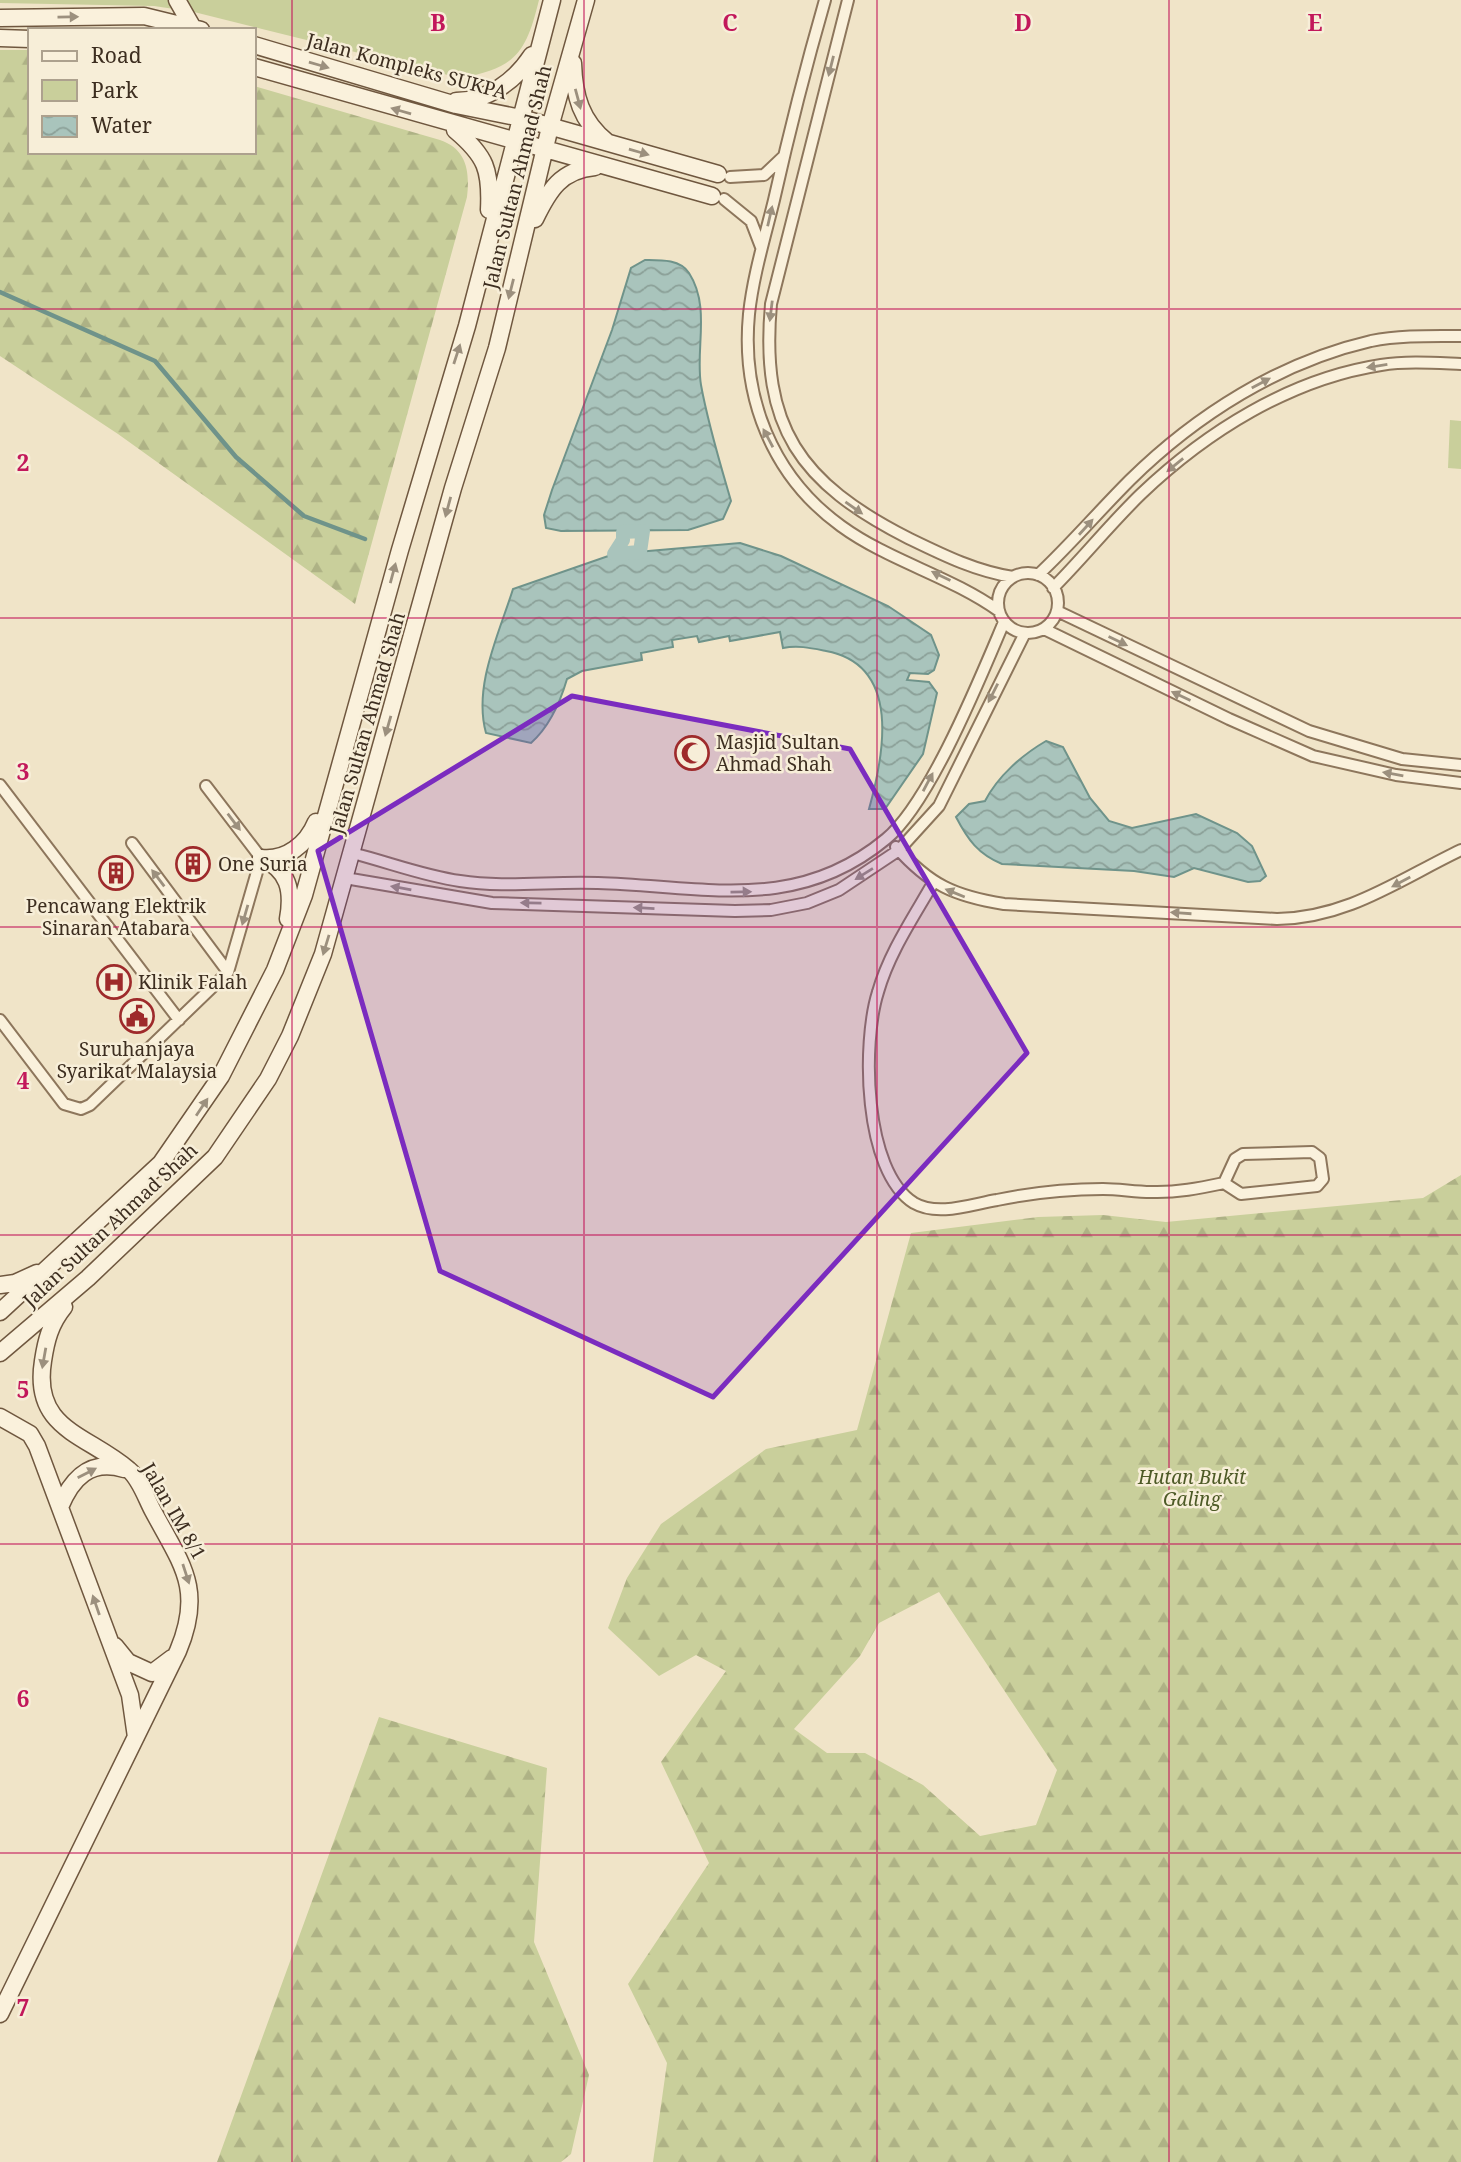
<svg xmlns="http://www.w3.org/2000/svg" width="1461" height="2162" font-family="'Noto Serif',serif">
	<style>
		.green { fill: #c9cf9b }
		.forest { fill: url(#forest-firs); fill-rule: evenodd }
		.water { fill: url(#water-waves); stroke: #6f938a; stroke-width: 2 }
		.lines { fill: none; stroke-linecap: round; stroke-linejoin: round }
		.stream { stroke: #6f938a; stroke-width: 4.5 }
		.canal { stroke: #a9c4bc; stroke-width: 14 }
		.street-casing { stroke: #8d765c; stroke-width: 14 }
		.secondary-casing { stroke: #6f573f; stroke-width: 19 }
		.street { stroke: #faf1dc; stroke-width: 10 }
		.secondary { stroke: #faf1dc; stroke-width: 16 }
		.oneway { fill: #9c907e }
		.marked { fill: #7b2cbf; fill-opacity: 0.2; stroke: #7b2cbf; stroke-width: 5; stroke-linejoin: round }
		.grid { fill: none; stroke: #c2185b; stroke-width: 2; stroke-opacity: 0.55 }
		.labels { text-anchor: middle; stroke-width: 5; stroke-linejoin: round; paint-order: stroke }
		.street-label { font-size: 19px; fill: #3d2e20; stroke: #f7eed8 }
		.poi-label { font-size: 19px; fill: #3d2e20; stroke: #f7eed8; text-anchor: start }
		.park-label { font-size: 19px; font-style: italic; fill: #4d5a26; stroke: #f7eed8 }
		.grid-label { font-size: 23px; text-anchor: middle; font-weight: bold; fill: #c2185b; stroke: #f7eed8; stroke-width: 5; stroke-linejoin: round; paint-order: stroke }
	</style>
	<defs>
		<pattern id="forest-firs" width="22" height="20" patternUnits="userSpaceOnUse" patternTransform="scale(1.75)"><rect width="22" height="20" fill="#c9cf9b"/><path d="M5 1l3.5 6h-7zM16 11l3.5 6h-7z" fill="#aeb285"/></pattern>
		<pattern id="water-waves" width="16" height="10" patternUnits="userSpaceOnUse" patternTransform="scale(1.75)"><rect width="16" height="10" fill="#a9c4bc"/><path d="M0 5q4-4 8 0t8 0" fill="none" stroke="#8ba098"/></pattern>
	</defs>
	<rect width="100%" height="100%" fill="#f0e4c8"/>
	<path class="green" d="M0,0h539c-13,53 -23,68 -79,78l-266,-66 -40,-6 -154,-3z
		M1450,420l11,1v48l-13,-1z"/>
	<path class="forest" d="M0,50h30v102h224v-66l186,54c27,9 30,32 27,57l-112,407 -237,-170 -118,-78z
		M1461,1175v987h-808l14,-99 -39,-79 81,-121 -48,-101 65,-91 -30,-16 -37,21 -51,-48 19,-50 34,-54 105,-75 91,-19 54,-197 127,-16 65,-2 63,7 257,-24zM939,1592l118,178 -21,55 -56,11 -57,-51 -58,-32h-38l-33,-24 66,-73 19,-33z
		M379,1717l168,51 -13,174 55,133 -18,79 -10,8h-344z"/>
	<path class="water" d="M645,260c15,0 35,-1 44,13 22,34 6,76 12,112 7,39 19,78 30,116l-8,18 -35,11 -127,1 -15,-3 -2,-13 8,-25 60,-160 19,-62z
		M740,543l41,13 107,50 43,29 8,20 -5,15 -6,4 -18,-1 -3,7 22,2 8,11 -14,61 -38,55h-16c15,-54 33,-144 -43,-158 -15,-3 -28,-6 -43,-3l-3,-16 -50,9 -1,-5 -30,6 -2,-6 -25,4 1,7 -32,6 1,7 -60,11 -15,8c-7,24 -17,47 -36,64l-45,-10c-13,-47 13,-99 27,-144l101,-35z
		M1046,741l17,6 27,51 19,23 23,7 64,-14 41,19 15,13 14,30 -6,5 -12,1 -54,-14 -20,9 -40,-6 -132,-7c-24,-10 -34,-24 -46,-47l13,-13 16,-3c13,-25 37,-46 61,-60z"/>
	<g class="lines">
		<path class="stream" d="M0,292l155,69 81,96 68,59 61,23"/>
		<path class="canal" d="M643,531l-3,21 -26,2 9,-14v-8z"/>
		<g class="street-casing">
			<path id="street" d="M825,0c-19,66 -36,133 -51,200 -9,37 -21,76 -25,114 -8,83 23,162 92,212 48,35 109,50 158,85
				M848,0l-77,304c-11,123 29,179 137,234 35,17 67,33 105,39
				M730,177l34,-2 19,-18
				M724,199l27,22 10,26
				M998 603a30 30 0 1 1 60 0a30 30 0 1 1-60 0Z
				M1038,575c32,-30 61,-64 92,-95 66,-65 150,-118 241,-139 29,-6 60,-5 90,-5
				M1053,588c30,-30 57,-64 88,-94 65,-62 149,-115 240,-129 26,-4 54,-2 80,-1
				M1057,611l252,120 93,28 59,6
				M1044,629l185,90 84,37 83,19 65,8
				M0,785l179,235
				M132,843l96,129
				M896,847c34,38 58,49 108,57l273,15c71,-1 123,-40 184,-69
				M352,853c36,9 72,23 108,28 45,7 92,0 138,2 105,3 198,31 288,-44 44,-36 95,-163 118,-217
				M345,878l147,25 243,8 36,-1 36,-7 32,-13 60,-40 40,-44 86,-173
				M933,883c-20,35 -44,70 -55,109 -16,50 -15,179 36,211 24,14 58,1 83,-3 34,-7 71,-11 106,-11 16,0 32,3 48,3 25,1 49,-4 73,-9
				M0,1020l64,84 17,5 9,-4 138,-133 33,-114 -55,-72
				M1312,1152l8,6 3,21 -6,7 -76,8 -17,-11 11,-24 8,-5z"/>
		</g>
		<g class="secondary-casing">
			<path id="secondary" d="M177,0l16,28
				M0,18l144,-2 57,14
				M0,38l30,1
				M254,45l202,60 65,13 197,56
				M573,63c1,33 8,58 34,79
				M254,67l458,129
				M456,101c32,0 59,-20 76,-46
				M455,130c31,26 36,40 34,80
				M535,219c14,-29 26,-49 60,-52
				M261,858c28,12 32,33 27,61
				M261,858c25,3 46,-14 55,-36
				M0,1285l15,-2 22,-10
				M0,1312l161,-149 60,-87 54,-106 29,-75 96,-345 67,-224 85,-326
				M0,1353l88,-75 127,-121 53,-78 22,-43 33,-82 130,-466 44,-140 53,-221 36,-127
				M0,1417l30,17 7,12 93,249 6,42
				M60,1507c12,-29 30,-48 64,-38
				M115,1646l13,16 24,11 20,-15
				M0,2014l178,-363c26,-62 4,-86 -25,-140 -7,-13 -13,-32 -24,-41 -42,-36 -97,-40 -86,-109 3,-20 7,-37 21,-54"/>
		</g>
		<use href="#street" class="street"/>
		<use href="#secondary" class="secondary"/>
	</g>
	<defs><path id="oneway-solid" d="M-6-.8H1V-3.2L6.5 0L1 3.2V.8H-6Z" transform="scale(1.75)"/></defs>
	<g class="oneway">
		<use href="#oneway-solid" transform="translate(68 17) rotate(-1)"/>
		<use href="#oneway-solid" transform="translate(319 65) rotate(16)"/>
		<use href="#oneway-solid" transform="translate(831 66) rotate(104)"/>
		<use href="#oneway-solid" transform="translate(578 99) rotate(75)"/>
		<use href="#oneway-solid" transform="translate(401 111) rotate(-164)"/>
		<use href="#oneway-solid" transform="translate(639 152) rotate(16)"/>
		<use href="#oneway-solid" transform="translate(770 216) rotate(-77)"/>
		<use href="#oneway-solid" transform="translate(511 289) rotate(104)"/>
		<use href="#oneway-solid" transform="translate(771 311) rotate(97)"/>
		<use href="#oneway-solid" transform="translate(457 354) rotate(-72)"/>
		<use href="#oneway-solid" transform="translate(1377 366) rotate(171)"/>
		<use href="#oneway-solid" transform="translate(1261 383) rotate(-28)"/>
		<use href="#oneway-solid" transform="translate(768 438) rotate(-118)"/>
		<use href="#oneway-solid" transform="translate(1175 465) rotate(141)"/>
		<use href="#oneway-solid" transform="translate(448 507) rotate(105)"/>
		<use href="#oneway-solid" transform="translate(854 508) rotate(35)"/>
		<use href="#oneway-solid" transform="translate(1086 527) rotate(-48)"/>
		<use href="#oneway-solid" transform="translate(393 573) rotate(-75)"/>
		<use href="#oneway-solid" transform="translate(941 576) rotate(-154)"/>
		<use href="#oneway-solid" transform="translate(1118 641) rotate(26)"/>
		<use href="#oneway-solid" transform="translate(993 693) rotate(117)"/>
		<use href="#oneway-solid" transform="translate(1181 696) rotate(-155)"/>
		<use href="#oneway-solid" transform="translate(388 726) rotate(106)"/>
		<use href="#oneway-solid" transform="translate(1393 774) rotate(-170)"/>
		<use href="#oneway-solid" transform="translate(928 782) rotate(-62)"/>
		<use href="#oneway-solid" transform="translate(234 822) rotate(53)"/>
		<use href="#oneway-solid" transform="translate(864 874) rotate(148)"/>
		<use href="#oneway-solid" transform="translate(158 878) rotate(-127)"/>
		<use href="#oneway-solid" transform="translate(1401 882) rotate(152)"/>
		<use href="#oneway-solid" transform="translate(401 888) rotate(-170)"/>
		<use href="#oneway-solid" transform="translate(741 892) rotate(-1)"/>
		<use href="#oneway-solid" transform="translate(955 893) rotate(-158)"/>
		<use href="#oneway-solid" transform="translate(531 903) rotate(-179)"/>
		<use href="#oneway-solid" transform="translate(644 908) rotate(-177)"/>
		<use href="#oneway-solid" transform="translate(1181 913) rotate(-176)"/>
		<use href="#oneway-solid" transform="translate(245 915) rotate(106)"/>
		<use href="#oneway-solid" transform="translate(326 945) rotate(107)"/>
		<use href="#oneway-solid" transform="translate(202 1107) rotate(-56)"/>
		<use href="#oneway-solid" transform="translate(44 1358) rotate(100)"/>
		<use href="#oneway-solid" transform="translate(87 1473) rotate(-27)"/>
		<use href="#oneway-solid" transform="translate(186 1574) rotate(72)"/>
		<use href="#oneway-solid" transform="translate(96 1605) rotate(-109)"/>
	</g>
	<path class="marked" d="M572,696l278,53 177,304 -314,344 -273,-126 -122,-420z"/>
	<path class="grid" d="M292,0v2162M584,0v2162M877,0v2162M1169,0v2162M0,309h1461M0,618h1461M0,927h1461M0,1235h1461M0,1544h1461M0,1853h1461"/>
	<defs>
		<g id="mosque-ring" transform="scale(1.75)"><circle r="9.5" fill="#f7eed8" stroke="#9e2a2b" stroke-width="1.5"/><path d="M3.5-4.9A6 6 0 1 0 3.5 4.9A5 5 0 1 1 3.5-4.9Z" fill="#9e2a2b"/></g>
		<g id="building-ring" transform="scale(1.75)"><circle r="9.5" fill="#f7eed8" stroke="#9e2a2b" stroke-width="1.5"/><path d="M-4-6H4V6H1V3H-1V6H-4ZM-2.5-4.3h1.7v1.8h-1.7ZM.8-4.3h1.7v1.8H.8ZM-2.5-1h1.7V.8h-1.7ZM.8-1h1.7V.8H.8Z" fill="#9e2a2b"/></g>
		<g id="hospital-ring" transform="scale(1.75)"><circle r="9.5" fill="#f7eed8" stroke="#9e2a2b" stroke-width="1.5"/><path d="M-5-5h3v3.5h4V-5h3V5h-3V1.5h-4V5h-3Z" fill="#9e2a2b"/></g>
		<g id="civic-ring" transform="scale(1.75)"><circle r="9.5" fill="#f7eed8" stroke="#9e2a2b" stroke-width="1.5"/><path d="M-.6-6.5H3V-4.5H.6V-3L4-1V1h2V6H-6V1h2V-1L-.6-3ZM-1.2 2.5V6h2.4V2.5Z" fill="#9e2a2b"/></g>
	</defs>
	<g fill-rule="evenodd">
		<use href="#mosque-ring" x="692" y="753"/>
		<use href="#building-ring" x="193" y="864"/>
		<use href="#building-ring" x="116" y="873"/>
		<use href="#hospital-ring" x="114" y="982"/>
		<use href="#civic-ring" x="137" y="1016"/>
	</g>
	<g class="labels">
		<g class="street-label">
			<text transform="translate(407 66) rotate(15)" y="7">Jalan Kompleks SUKPA</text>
			<text transform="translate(517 177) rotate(-76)" y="7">Jalan Sultan Ahmad Shah</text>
			<text transform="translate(367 723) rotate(-74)" y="7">Jalan Sultan Ahmad Shah</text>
			<text transform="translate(110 1225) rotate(-43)" y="7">Jalan Sultan Ahmad Shah</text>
			<text transform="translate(174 1511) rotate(60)" y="7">Jalan IM 8/1</text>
		</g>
		<g class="poi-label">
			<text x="716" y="749">Masjid Sultan<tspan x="716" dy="22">Ahmad Shah</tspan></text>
			<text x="218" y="871">One Suria</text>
			<text x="116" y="913" text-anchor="middle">Pencawang Elektrik<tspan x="116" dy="22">Sinaran Atabara</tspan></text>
			<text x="138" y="989">Klinik Falah</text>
			<text x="137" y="1056" text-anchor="middle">Suruhanjaya<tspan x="137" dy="22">Syarikat Malaysia</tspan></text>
		</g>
		<g class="park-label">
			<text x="1192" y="1484">Hutan Bukit<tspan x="1192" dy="22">Galing</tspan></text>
		</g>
	</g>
	<g class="grid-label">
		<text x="438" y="31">B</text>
		<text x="730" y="31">C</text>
		<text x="1023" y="31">D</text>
		<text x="1315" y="31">E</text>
		<text x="23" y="471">2</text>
		<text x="23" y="780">3</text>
		<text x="23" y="1089">4</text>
		<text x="23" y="1398">5</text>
		<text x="23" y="1707">6</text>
		<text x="23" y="2016">7</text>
	</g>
	<rect x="28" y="28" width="228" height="126" fill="#f7eed8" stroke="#ada18e" stroke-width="2"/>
	<rect x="42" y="51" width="35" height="10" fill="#faf1dc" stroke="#ada18e" stroke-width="2"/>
	<text x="91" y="63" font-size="21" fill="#3d2e20">Road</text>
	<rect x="42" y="80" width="35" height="21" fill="#c9cf9b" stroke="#ada18e" stroke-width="2"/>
	<text x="91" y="98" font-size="21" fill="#3d2e20">Park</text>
	<rect x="42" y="116" width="35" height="21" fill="url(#water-waves)" stroke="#ada18e" stroke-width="2"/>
	<text x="91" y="133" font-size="21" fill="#3d2e20">Water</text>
</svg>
